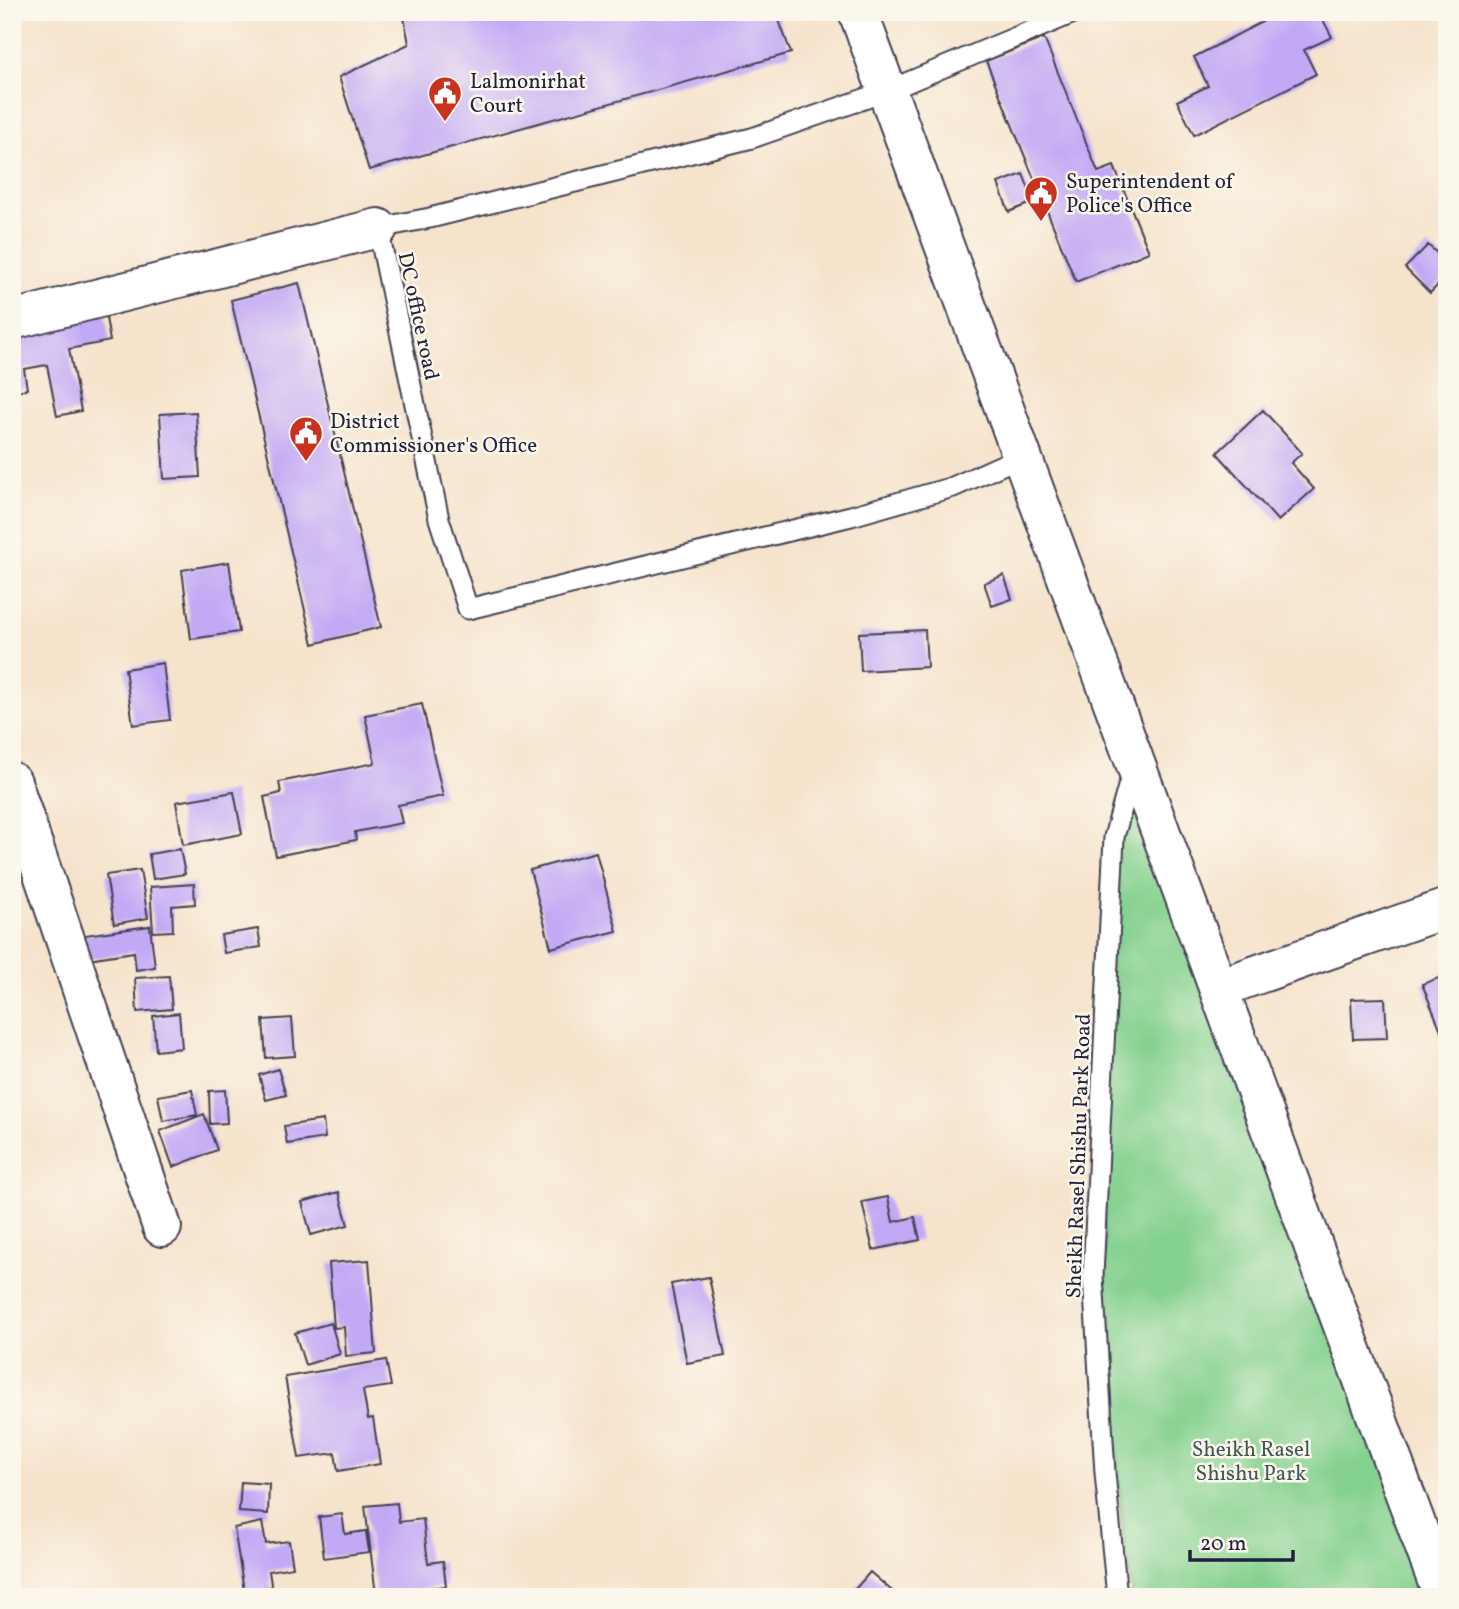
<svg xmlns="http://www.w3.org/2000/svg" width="1459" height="1609" font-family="Vollkorn,serif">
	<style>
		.green { fill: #85d18f; stroke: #547a65; stroke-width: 2 }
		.building { fill: #c2a9f5 }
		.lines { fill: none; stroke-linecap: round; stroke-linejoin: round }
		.lane-casing { stroke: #423f51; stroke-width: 23 }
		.street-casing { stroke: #423f51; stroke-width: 42 }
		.secondary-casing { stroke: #423f51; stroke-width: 42 }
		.highway-casing { stroke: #423f51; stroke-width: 42 }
		.lane { stroke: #fff; stroke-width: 19 }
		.street { stroke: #fff; stroke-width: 38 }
		.secondary { stroke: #fff; stroke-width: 38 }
		.highway { stroke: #fff; stroke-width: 38 }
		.labels { text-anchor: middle; stroke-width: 5; stroke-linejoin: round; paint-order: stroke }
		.poi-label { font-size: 21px; fill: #22223b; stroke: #fbf7ec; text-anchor: start }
		.street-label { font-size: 21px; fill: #22223b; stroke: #fbf7ec }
		.park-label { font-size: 21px; fill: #405754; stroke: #fbf7ec }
	</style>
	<rect width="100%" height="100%" fill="#fbf7ec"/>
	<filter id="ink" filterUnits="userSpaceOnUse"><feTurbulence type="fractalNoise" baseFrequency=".0143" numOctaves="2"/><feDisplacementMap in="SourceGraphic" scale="14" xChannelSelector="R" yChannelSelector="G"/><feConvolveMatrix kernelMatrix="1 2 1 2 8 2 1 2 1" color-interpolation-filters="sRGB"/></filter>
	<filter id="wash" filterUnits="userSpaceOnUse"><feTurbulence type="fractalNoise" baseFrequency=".00686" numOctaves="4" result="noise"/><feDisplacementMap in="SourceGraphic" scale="28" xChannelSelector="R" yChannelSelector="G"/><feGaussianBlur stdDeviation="1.57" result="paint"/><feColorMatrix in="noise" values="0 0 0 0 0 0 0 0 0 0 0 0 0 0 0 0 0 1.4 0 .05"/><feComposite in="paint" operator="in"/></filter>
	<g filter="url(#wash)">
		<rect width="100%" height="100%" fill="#f6e3cc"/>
		<path class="green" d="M1135,761l308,836h-310l-11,-68 -17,-235 -4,-188 13,-269z"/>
		<g id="blocks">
			<path class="building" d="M403,12h373l15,41 -422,117 -30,-93 70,-33z
				M1281,12h38l13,25 -28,13 12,24 -122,61 -17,-34 31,-15 -14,-29z
				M1044,38l54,134 16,-6 35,86 -73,30 -90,-221z
				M1023,174l11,28 -25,10 -11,-29z
				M1428,245l19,17v14l-17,17 -25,-25z
				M299,283l82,344 -68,17 -82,-344z
				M105,312l5,29 -41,8 12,62 -24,5 -10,-51 -23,4 3,20 -15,3v-63z
				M1263,410l39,43 -11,10 23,26 -36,32 -61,-68z
				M196,412l4,65 -36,2 -4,-65z
				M229,562l10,70 -48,7 -9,-69z
				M1004,575l8,24 -20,7 -8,-23z
				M925,630l2,37 -66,4 -2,-38z
				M163,663l7,57 -37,5 -8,-56z
				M422,704l21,92 -45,9 4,18 -47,9 1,8 -80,16 -12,-59 17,-4 -2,-11 96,-19 -10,-48z
				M234,792l8,42 -59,11 -7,-43z
				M180,849l5,25 -32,5 -4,-25z
				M596,852l21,79 -66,17 -21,-78z
				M140,870l8,48 -34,6 -8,-49z
				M194,884l1,20 -23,2 1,25 -20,1 -3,-45z
				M150,926l5,41 -19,3 -2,-18 -46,7 -3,-24z
				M258,929l3,18 -37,6 -3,-18z
				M1447,975v70l-25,-61z
				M169,976l3,33 -35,3 -2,-34z
				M1385,998l2,40 -34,1 -2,-40z
				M179,1013l3,35 -26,3 -3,-35z
				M292,1018l3,38 -29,2 -3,-38z
				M278,1069l8,26 -20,5 -7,-25z
				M192,1090l5,25 -34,6 -5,-25z
				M225,1090l2,33 -17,1 -1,-33z
				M204,1114l13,36 -44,17 -13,-36z
				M323,1120l2,18 -38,6 -3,-18z
				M339,1192l9,33 -37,10 -9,-33z
				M888,1197l5,25 22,-5 5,23 -47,10 -11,-48z
				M369,1260l7,93 -30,3 -2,-29 -10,1 -5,-65z
				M709,1277l16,79 -38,7 -16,-79z
				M331,1323l9,31 -35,11 -10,-32z
				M386,1360l5,26 -28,4 5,29 5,-1 7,46 -42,7 -3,-18 -36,5 -14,-81z
				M241,1482l28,2 -1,30 -29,-2z
				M397,1503l2,19 24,-3 5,44 15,-2 3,25 -70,9 -11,-89z
				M342,1514l3,20 21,-3 3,21 -45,6 -5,-41z
				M262,1522l4,22 23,-3 4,26 -24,4 4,26h-28l-11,-69z
				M870,1572l29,25h-51z"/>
		</g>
	</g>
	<g filter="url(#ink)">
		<use href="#blocks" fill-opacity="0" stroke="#423f51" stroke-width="2"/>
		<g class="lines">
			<g class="lane-casing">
				<path id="lane" d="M1022,456l-69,31 -102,29 -383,93 -29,-90 -61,-291 52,-10 322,-80 135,-47 189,-79
					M1117,1597l-12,-124 -12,-197 21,-439 19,-68"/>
			</g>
			<g class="street-casing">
				<path id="street" d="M12,320l366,-92
					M12,782l150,445"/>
			</g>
			<g class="secondary-casing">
				<path id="secondary" d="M1219,988l228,-80"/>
			</g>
			<g class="highway-casing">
				<path id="highway" d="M858,12l585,1585"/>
			</g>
			<use href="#lane" class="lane"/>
			<use href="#street" class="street"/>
			<use href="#secondary" class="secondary"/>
			<use href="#highway" class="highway"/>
		</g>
	</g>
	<defs>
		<g id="civic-pin" transform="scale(1.75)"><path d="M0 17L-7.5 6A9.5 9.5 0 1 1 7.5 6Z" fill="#c8321e" stroke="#fbf7ec"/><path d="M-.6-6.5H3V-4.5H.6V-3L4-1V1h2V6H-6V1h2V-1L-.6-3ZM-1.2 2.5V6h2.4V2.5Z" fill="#fff"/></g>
	</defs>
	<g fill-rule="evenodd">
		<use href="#civic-pin" x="445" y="93"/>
		<use href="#civic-pin" x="1041" y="193"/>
		<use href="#civic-pin" x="306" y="433"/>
	</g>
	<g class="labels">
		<g class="poi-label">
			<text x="470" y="88">Lalmonirhat<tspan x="470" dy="24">Court</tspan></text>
			<text x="1066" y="188">Superintendent of<tspan x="1066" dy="24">Police's Office</tspan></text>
			<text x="330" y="428">District<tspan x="330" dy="24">Commissioner's Office</tspan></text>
		</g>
		<g class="street-label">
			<text transform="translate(419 316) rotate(78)" y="7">DC office road</text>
			<text transform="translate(1078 1156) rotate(-88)" y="7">Sheikh Rasel Shishu Park Road</text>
		</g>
		<g class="park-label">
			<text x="1251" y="1456">Sheikh Rasel<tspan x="1251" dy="24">Shishu Park</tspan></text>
		</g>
	</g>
	<rect width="1459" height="1609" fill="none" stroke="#fbf7ec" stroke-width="42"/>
	<path d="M1190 1550v10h103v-10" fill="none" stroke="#22223b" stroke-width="3.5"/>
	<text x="1200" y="1550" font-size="21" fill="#22223b" stroke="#fbf7ec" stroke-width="5" paint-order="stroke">20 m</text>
</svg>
